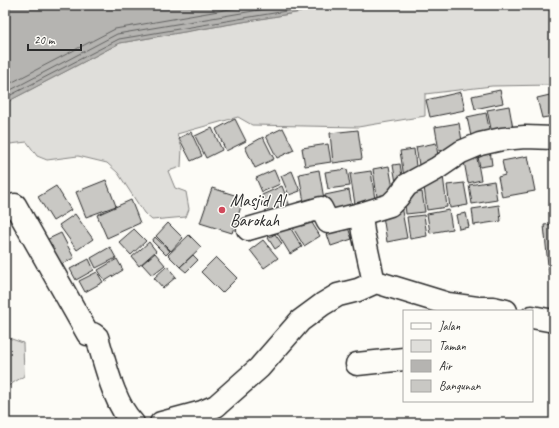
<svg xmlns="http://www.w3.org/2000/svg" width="559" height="428" font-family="Caveat,sans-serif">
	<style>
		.green { fill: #dfdeda; stroke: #858482 }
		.water { fill: #b5b4b1; stroke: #7e7d7b }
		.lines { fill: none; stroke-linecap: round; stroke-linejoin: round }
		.shore { stroke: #626261; stroke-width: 1 }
		.building { fill: #c9c8c4; stroke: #2b2b2b }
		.minor-casing { stroke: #2b2b2b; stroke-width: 25 }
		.minor { stroke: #fdfcf7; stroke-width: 22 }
		.poi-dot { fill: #d1495b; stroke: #fdfcf7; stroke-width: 1.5 }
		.labels { text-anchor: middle; stroke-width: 3; stroke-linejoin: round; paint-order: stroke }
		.poi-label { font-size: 17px; fill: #2b2b2b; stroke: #fdfcf7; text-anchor: start }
	</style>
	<rect width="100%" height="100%" fill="#fdfcf7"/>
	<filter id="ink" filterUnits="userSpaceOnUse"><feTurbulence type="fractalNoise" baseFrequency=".025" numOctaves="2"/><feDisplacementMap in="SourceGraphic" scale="8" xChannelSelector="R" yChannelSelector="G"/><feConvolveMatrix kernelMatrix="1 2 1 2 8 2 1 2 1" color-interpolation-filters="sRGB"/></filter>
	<g filter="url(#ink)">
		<path class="green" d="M305,5h249v80l-62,1 -67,8v22l-67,11 -106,-2 -14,-8 -61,17 5,14 -1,19 -13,4 7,17 11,4 3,17 -3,8 -34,3 -8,-7 -26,-40 -11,-10 -29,-7 -31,4 -10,-4 -10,-14 -17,2 -5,3v-44l115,-60 181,-31z
			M6,337l17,6 1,33 -19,12v-50z"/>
		<path class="water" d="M5,5h300l-4,7 -181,31 -115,60z"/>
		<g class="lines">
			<path class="shore" d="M5,86l110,-57 138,-24
				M5,93l112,-59 172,-29
				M5,98l114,-59 179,-30 2,-4"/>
		</g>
		<path class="building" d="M500,90l3,13 -28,6 -3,-13z
			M461,92l4,18 -35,7 -4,-17z
			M554,94v22l-12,2 -5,-20z
			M509,106l5,28 -21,4 -6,-28z
			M486,113l5,25 -19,3 -5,-24z
			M235,119l11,22 -20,10 -10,-22z
			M459,123l4,24 -24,4 -4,-24z
			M212,128l10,22 -16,8 -11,-22z
			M283,128l11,22 -17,8 -11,-22z
			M358,130l4,29 -29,4 -3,-30z
			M191,132l11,24 -11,5 -12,-23z
			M263,137l11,22 -19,9 -10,-21z
			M436,143l3,19 -20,3 -3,-18z
			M328,144l3,18 -26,4 -3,-18z
			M414,149l3,26 -13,2 -4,-26z
			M490,150l2,15 -12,2 -3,-15z
			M476,153l5,27 -13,3 -5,-27z
			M528,156l7,35 -33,6 -4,-20 7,-2 -3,-14z
			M400,164l3,18 -7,1 -3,-18z
			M389,166l5,28 -17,3 -4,-28z
			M347,169l3,17 -22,3 -3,-17z
			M274,170l6,14 -18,8 -6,-14z
			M319,170l6,35 -20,3 -6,-34z
			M292,171l8,20 -11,4 -8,-19z
			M371,171l5,36 -20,3 -6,-36z
			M443,176l4,31 -20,3 -4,-31z
			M106,180l10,26 -30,11 -10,-25z
			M494,181l3,19 -25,4 -3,-19z
			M464,183l4,22 -18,3 -3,-23z
			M56,186l15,24 -18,11 -15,-24z
			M282,186l9,23 -20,8 -9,-22z
			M212,188l32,10 -12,35 -32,-10z
			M349,190l4,22 -24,4 -4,-21z
			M422,192l3,20 -19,2 -2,-19z
			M131,200l9,23 -33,15 -10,-23z
			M499,205l2,16 -27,4 -2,-16z
			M401,206l6,32 -20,4 -5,-33z
			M449,210l3,19 -22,4 -3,-19z
			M306,213l14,23 -16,10 -14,-23z
			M466,213l3,14 -10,2 -3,-14z
			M75,214l18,25 -16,11 -18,-25z
			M424,215l3,21 -17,3 -3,-22z
			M285,219l17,28 -12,7 -17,-28z
			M345,219l7,20 -21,7 -7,-21z
			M168,223l15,15 -12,13 -15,-15z
			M554,224v51h-5l-5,-50z
			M134,229l12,12 -15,14 -12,-13z
			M61,233l13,25 -19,9 -13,-25z
			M275,234l7,10 -7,5 -7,-11z
			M189,235l12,12 -21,20 -12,-12z
			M155,237l15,14 -4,4 -14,-14z
			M263,240l15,18 -14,10 -14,-18z
			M149,242l7,9 -17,15 -7,-9z
			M110,247l6,11 -20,10 -5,-10z
			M155,253l10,12 -13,10 -10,-11z
			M193,255l5,5 -12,12 -6,-5z
			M216,257l21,21 -15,15 -21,-21z
			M89,259l5,11 -18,10 -6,-11z
			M117,259l6,11 -18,11 -7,-11z
			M167,266l9,11 -13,11 -9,-10z
			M97,272l6,10 -18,10 -6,-11z"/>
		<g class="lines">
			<g class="minor-casing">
				<path id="minor" d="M5,206l1,1 9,-2 73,129h5l4,3c8,26 17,67 36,86
					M248,229l73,-21 7,14 33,-8
					M448,304l-72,-22 -3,-4 -10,-46 -2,-18 29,-9 8,-8 9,-12 29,-16 25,-17 19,-8 22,-5 23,-2 29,1
					M448,311v-7l29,4h16l13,3
					M532,317l22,4
					M357,364l47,-5
					M161,423l41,-11 14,-6 43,-38 41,-47 23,-17 15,-9 20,-5 18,-8"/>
			</g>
			<use href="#minor" class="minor"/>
		</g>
	</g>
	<circle class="poi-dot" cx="222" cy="210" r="4"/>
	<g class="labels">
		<g class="poi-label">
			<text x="230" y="206">Masjid Al<tspan x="230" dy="20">Barokah</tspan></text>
		</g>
	</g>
	<rect width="559" height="428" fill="none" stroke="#fdfcf7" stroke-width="20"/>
	<rect x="10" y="10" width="539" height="408" fill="none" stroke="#2b2b2b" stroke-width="1.5" filter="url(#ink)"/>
	<rect x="403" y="310" width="130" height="92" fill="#fdfcf7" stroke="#a9a8a5"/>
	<rect x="411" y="323" width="20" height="6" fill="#fdfcf7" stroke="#a9a8a5"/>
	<text x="439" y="330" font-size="12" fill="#2b2b2b">Jalan</text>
	<rect x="411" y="340" width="20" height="12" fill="#dfdeda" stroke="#a9a8a5"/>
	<text x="439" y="350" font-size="12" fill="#2b2b2b">Taman</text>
	<rect x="411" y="360" width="20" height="12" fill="#b5b4b1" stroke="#a9a8a5"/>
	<text x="439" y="370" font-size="12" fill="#2b2b2b">Air</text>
	<rect x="411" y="380" width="20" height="12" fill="#c9c8c4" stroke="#a9a8a5"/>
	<text x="439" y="390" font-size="12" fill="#2b2b2b">Bangunan</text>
	<path d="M28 44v6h53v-6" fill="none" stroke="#2b2b2b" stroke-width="2"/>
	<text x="34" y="44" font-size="12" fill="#2b2b2b" stroke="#fdfcf7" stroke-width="3" paint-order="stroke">20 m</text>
</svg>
